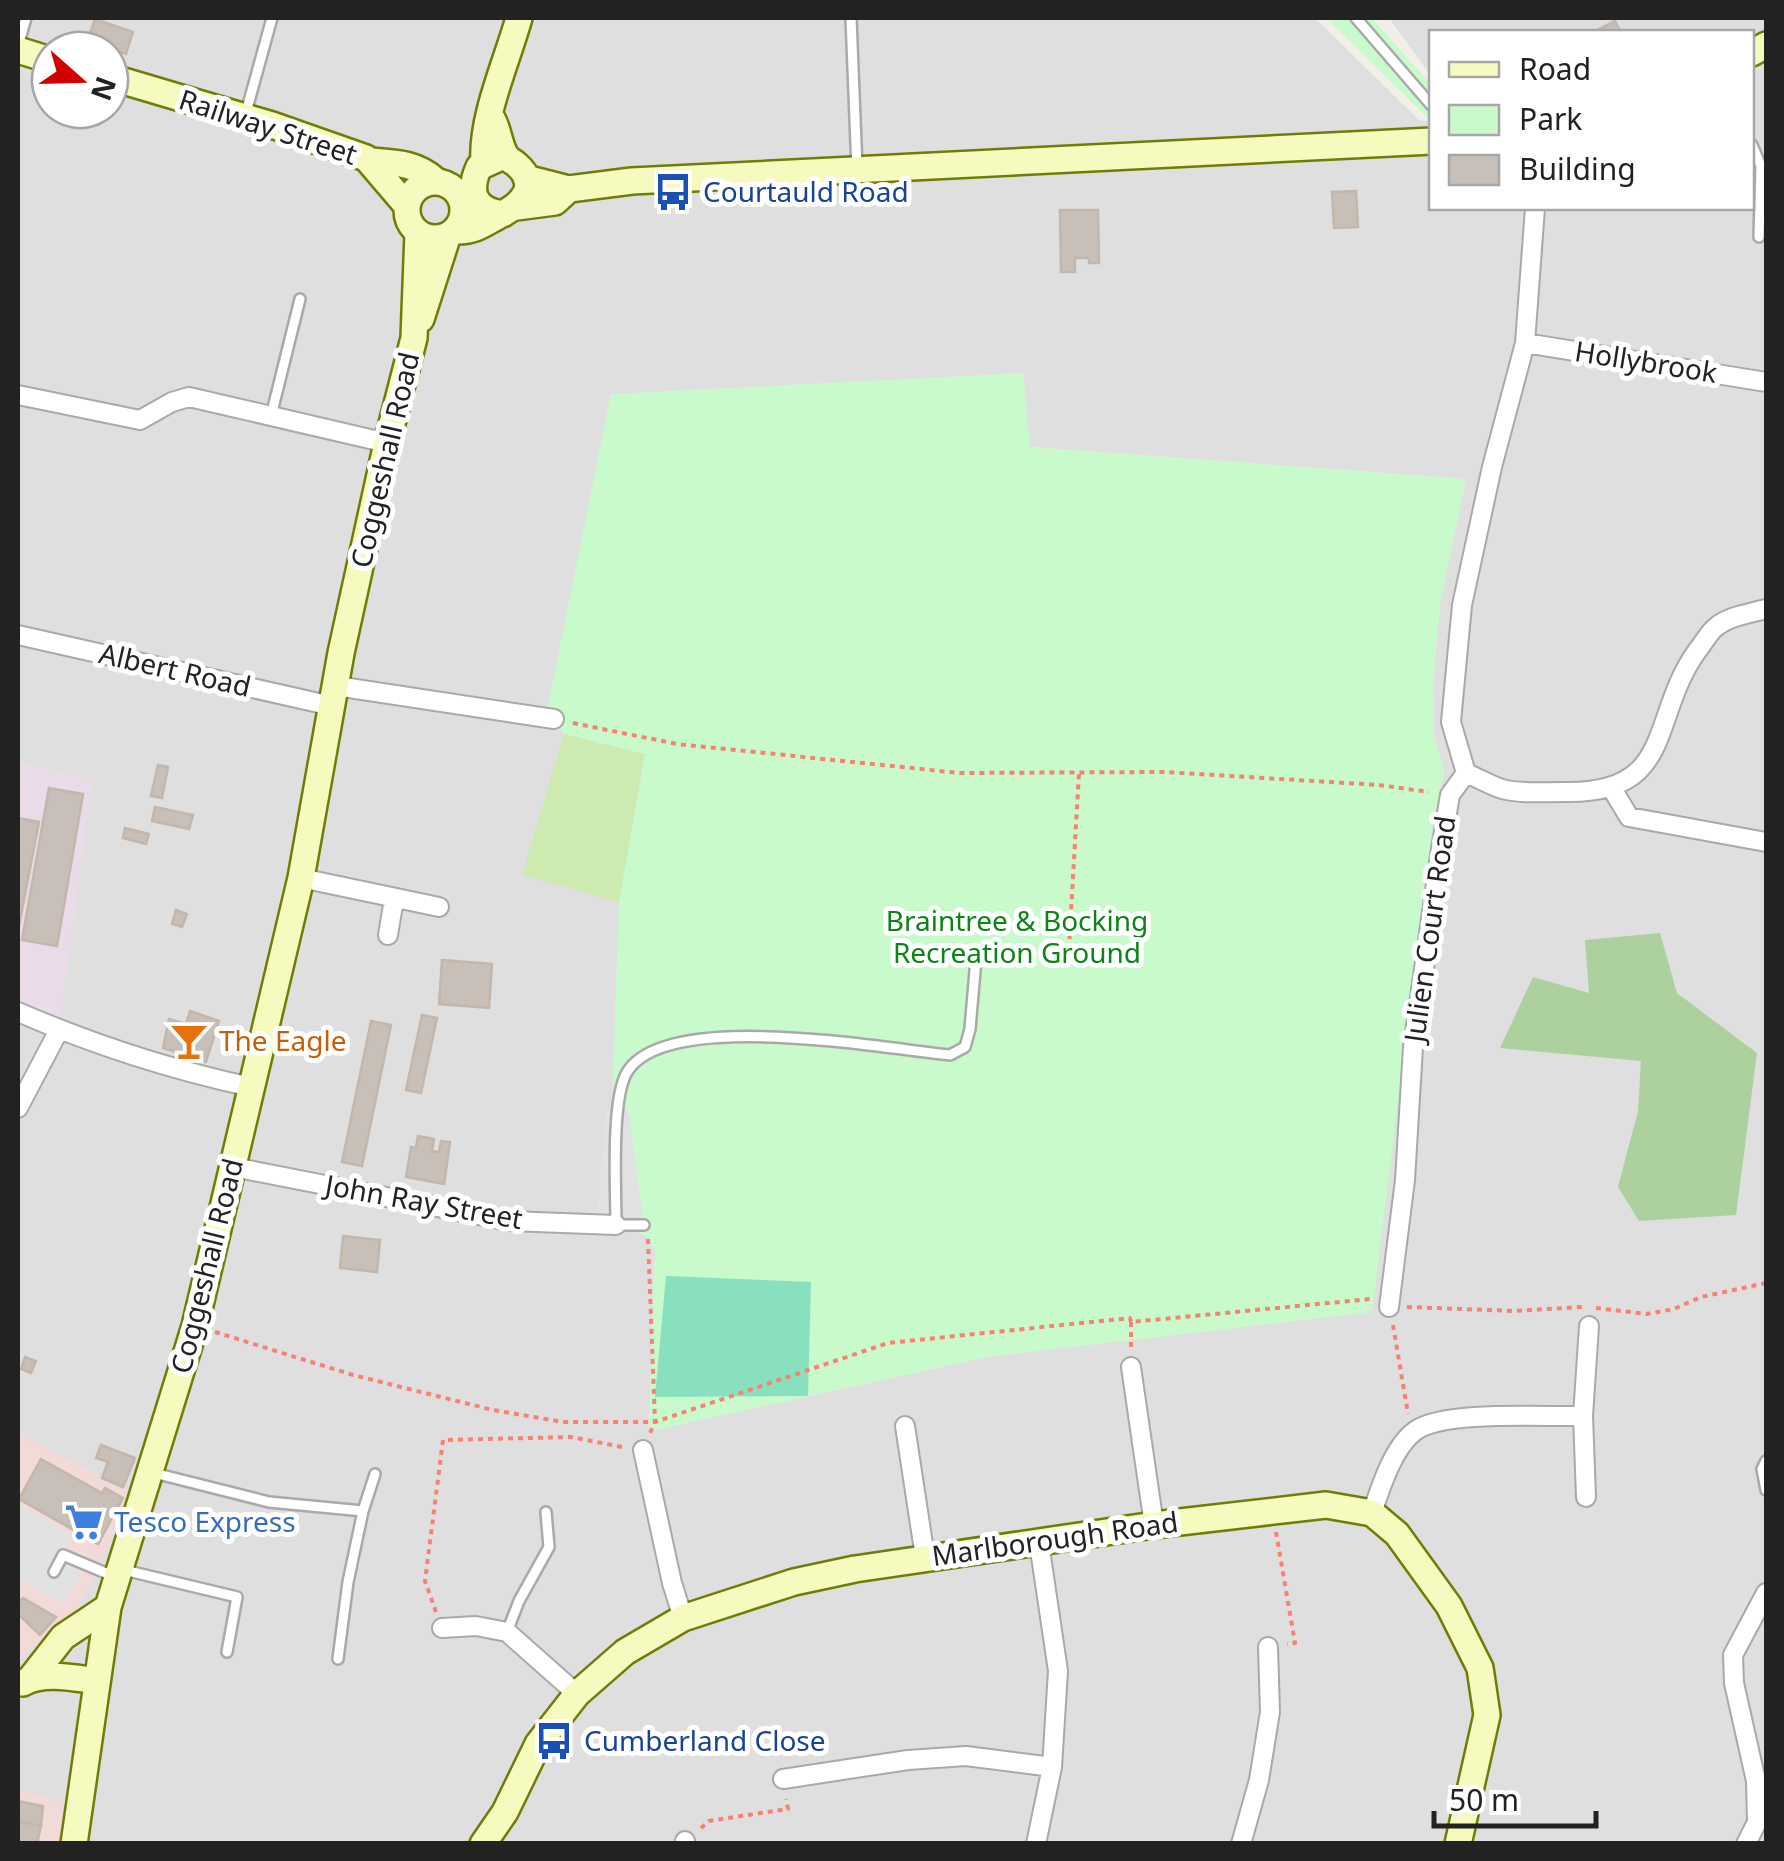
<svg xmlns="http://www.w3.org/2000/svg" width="1784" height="1861" font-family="'Noto Sans',sans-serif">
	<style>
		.residential { fill: #e0dfdf; fill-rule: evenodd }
		.commercial { fill: #f2dad9 }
		.industrial { fill: #ebdbe8 }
		.grass { fill: #cdebb0 }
		.forest { fill: #add19e }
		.park { fill: #c8facc }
		.pitch { fill: #88e0be }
		.parking { fill: #e2e2e2 }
		.building { fill: #c7bfb8; stroke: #c4b6ab; stroke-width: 2.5 }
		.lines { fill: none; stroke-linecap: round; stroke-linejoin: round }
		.lane-casing { stroke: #a9a9a9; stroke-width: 14 }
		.street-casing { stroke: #a9a9a9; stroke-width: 22 }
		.secondary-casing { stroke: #707d05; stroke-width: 30 }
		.path { stroke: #fa8072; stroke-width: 4; stroke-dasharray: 5 5; stroke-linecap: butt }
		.lane { stroke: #fff; stroke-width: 9 }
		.street { stroke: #fff; stroke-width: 18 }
		.secondary { stroke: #f7fabf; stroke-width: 25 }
		.labels { text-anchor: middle; stroke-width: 10; stroke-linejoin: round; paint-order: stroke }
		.street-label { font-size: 28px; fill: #222; stroke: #fff }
		.transit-label { font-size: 28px; fill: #164399; stroke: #fff; text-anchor: start }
		.park-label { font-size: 28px; fill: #0c8416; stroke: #fff }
		.food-label { font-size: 28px; fill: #c56008; stroke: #fff; text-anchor: start }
		.shop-label { font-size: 28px; fill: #366cbe; stroke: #fff; text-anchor: start }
	</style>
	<rect width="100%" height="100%" fill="#f2efe9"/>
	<path class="residential" d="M18,18h1297l104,102 12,1 1,87h320v-176h-320l-1,44 -42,-58h377v1825h-1704l5,-38 -49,-15v-130l58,-49 -54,-176 -4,7v-430l73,-232 -73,-17zM50,50h60v60h-60zM1023,374l6,73 437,32 -26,124 -7,79 1,54 10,36 -11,50 -446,535 -338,74 6,-180 -7,-13 -3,-485z"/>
	<path class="commercial" d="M22,1435l112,59 -58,117 -58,49v-218z
		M18,1790l50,14 -6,39h-44z"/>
	<path class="industrial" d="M18,763l74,17 -33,250 -41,-18z"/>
	<path class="grass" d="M564,734l81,19 -26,149 -97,-27z"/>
	<path class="forest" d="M1660,933l17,60 80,60 -21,162 -97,6 -21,-34 20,-76 3,-50 -141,-13 33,-71 56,16 -4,-53z"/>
	<path class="park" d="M1326,18h46l56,63 3,7v33z
		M1023,373l7,74 436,32 -26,124 -7,79 1,54 10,36 -11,50 -61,490 -385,45 -338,74 6,-180 -7,-13 -40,-22 11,-314 26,-148 -81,-20 -16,-29 63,-311z"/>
	<path class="pitch" d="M666,1276l145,6 -3,114 -153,1z"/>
	<path class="parking" d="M628,1109l16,116 -48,3 10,-116z
		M18,1503l54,32 -14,24 24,14 -18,31 -46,-26z"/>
	<path class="building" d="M95,19l38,13 -7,22 -39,-13z
		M1615,21l6,11h-28z
		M1356,191l2,36 -24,1 -2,-36z
		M1060,210h38l1,53h-10v-5h-14v14h-14z
		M158,765l10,2 -6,31 -11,-2z
		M49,788l34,6 -26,152 -35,-6z
		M155,807l38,8 -4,14 -37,-8z
		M18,818l21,4 -20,104h-1z
		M125,828l24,6 -3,10 -23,-6z
		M176,910l11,4 -5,13 -10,-3z
		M442,960l50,4 -3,44 -50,-4z
		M190,1011l29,10 -13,41 -43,-14 6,-29 17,5z
		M422,1015l15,3 -16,75 -15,-3z
		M371,1021l20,4 -29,141 -20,-4z
		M418,1136l16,3 -2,12 7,1 2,-11 9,1 -6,42 -38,-7 5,-30 5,1z
		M343,1236l37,4 -3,32 -37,-4z
		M25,1357l11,4 -5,12 -10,-4z
		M101,1445l34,13 -12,29 -21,-9 6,-16 -12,-4z
		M41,1459l61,34 3,-5 18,10 -25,46 -79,-45z
		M23,1598l33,19 -16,18 -22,-21v-11z
		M18,1801l25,5 -2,20 -23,-5z
		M18,1821l23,5 -4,18h-19z"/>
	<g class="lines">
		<g class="lane-casing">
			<path id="lane" d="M851,18l6,151
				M1356,18l76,88
				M18,46l8,-28
				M245,116l27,-98
				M1752,145l9,21 -2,71
				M271,416l29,-117
				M644,1225h-28c0,-35 -5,-122 10,-151 36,-67 259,-25 324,-19l15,-8 5,-18 6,-70
				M1766,1461l-4,8 4,21
				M150,1472l119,30 94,9 -15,71 -10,77
				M363,1511l12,-37
				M120,1569l117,28 -10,55
				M54,1572l9,-17 50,21
				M507,1632l12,-31 30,-54 -3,-35"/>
		</g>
		<g class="street-casing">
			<path id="street" d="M1525,343l241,39
				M18,395l122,25 32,-18 17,-5 198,46
				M18,635l314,71
				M336,686l218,33
				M1466,773l-15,-51 11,-117 30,-138 33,-124 10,-135
				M1466,773c12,5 24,12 36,16 18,5 42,3 61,3 113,3 86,-74 134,-141 6,-7 12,-19 19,-24 13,-11 35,-14 50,-18
				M1611,787l18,30 137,25
				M301,878l138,29
				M388,935l6,-36
				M18,1012c74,32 154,58 233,75
				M18,1108l41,-78
				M233,1167l276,54 107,4
				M1389,1307l16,-127 8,-133 27,-192 10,-60 16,-22
				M1131,1367l23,158
				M1583,1416l3,81
				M905,1426l20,131
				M643,1450l29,133 11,35
				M1372,1513c8,-24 21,-66 43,-82 28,-21 129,-14 168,-15l6,-90
				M442,1628l34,-2 31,6 70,62
				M783,1779l125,-19 58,-4 86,11
				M685,1841v3
				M1036,1844l16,-77 6,-96 -19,-128
				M1241,1844l18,-64 11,-68 -2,-65
				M1746,1844l11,-22 -1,-41 -22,-98 -1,-28 33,-62"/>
		</g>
		<g class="secondary-casing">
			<path id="secondary" d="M18,50l32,10
				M1752,53l14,-8
				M110,77l162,48 94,33 41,48
				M499,158l-20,9c-11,24 -6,43 24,47
				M371,161c25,2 45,2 64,19
				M484,162c-3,-44 23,-101 35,-144
				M526,178l43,11 63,-8 800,-40
				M407 210a28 28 0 1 1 56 0a28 28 0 1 1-56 0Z
				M517,207l38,-5 14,-13
				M458,231c19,0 28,-9 44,-17 20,-10 38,-29 15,-49 -5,-5 -9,-4 -12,-11 -7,-12 -6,-25 -14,-37
				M421,319l26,-81
				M31,1678l32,-41 45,-30
				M23,1683c20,-12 52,-5 74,-2
				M74,1844l34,-237 87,-281 106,-448 40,-225 46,-210 27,-105 4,-105
				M483,1844l22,-32 33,-68 39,-50 48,-42 58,-34 111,-36 61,-13 299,-44 172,-20 46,8 25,21 52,72 31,62 7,47 -29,129"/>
		</g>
		<path class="path" d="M573,723l104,21 283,29 205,-1 214,13 50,7
			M991,960c30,2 54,9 78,-13l10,-174
			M648,1239l7,183 -5,11
			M1407,1307l107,4 68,-4
			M1596,1308l51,6 27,-5 27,-12 65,-14
			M1393,1325l15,89
			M215,1332l138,43 140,35 70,12h92l233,-79 242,-25 1,4 239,-23
			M1131,1347v-25
			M1276,1532l19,111 -8,1
			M436,1612l-11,-31 18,-141 128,-3 51,10
			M701,1828l8,-7 79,-12 -2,-10"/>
		<use href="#lane" class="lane"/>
		<use href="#street" class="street"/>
		<use href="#secondary" class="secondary"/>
	</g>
	<defs>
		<g id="bus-bare" transform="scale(3)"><path d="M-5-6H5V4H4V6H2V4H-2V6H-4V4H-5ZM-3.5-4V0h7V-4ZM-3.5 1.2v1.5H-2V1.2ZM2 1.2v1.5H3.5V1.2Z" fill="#1a4fb4" stroke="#fff" stroke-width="2.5" paint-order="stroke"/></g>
		<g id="bar-bare" transform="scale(3)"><path d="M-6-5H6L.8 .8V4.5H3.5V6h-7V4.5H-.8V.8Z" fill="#e8710a" stroke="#fff" stroke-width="2.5" paint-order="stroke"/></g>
		<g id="supermarket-bare" transform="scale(3)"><path d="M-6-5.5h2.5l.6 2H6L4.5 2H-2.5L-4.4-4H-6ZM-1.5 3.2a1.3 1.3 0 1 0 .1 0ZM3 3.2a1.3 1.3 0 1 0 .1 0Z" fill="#3f7fe0" stroke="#fff" stroke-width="2.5" paint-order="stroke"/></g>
	</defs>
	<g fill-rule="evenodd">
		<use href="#bus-bare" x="673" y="192"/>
		<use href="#bar-bare" x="189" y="1041"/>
		<use href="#supermarket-bare" x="84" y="1522"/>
		<use href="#bus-bare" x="554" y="1741"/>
	</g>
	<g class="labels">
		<g class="street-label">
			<text transform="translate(268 127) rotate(18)" y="10">Railway Street</text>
			<text transform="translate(1646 362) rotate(9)" y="10">Hollybrook</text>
			<text transform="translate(385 460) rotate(-77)" y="10">Coggeshall Road</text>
			<text transform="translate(175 670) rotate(13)" y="10">Albert Road</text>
			<text transform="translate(1430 929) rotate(-82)" y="10">Julien Court Road</text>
			<text transform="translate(424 1202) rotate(10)" y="10">John Ray Street</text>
			<text transform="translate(207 1266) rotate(-76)" y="10">Coggeshall Road</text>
			<text transform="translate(1055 1539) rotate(-8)" y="10">Marlborough Road</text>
		</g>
		<g class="transit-label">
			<text x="703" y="202">Courtauld Road</text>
			<text x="584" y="1751">Cumberland Close</text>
		</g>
		<g class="park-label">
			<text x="1017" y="931">Braintree &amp; Bocking<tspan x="1017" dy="32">Recreation Ground</tspan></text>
		</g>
		<g class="food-label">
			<text x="219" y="1051">The Eagle</text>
		</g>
		<g class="shop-label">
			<text x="114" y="1532">Tesco Express</text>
		</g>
	</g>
	<rect width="1784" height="1861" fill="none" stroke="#222222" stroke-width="40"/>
	<rect x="1429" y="30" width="325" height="180" fill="#ffffff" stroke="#a7a7a7" stroke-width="2.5"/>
	<rect x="1449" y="62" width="50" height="15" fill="#f7fabf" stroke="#a7a7a7" stroke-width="2.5"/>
	<text x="1519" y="80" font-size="30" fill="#222222">Road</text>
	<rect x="1449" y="105" width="50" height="30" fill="#c8facc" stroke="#a7a7a7" stroke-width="2.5"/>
	<text x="1519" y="130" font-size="30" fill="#222222">Park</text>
	<rect x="1449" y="155" width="50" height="30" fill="#c7bfb8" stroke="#a7a7a7" stroke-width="2.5"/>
	<text x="1519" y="180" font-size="30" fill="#222222">Building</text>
	<g transform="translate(80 80) rotate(110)"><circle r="48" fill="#ffffff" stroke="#a7a7a7" stroke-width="2.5"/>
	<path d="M0-8L18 38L0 25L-18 38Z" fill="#d40000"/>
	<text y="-15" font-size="28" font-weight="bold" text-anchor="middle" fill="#222222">N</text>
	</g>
	<path d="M1434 1811v15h162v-15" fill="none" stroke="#222222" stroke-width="5"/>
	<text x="1449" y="1811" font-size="30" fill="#222222" stroke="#ffffff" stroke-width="8" paint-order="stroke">50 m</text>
</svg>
